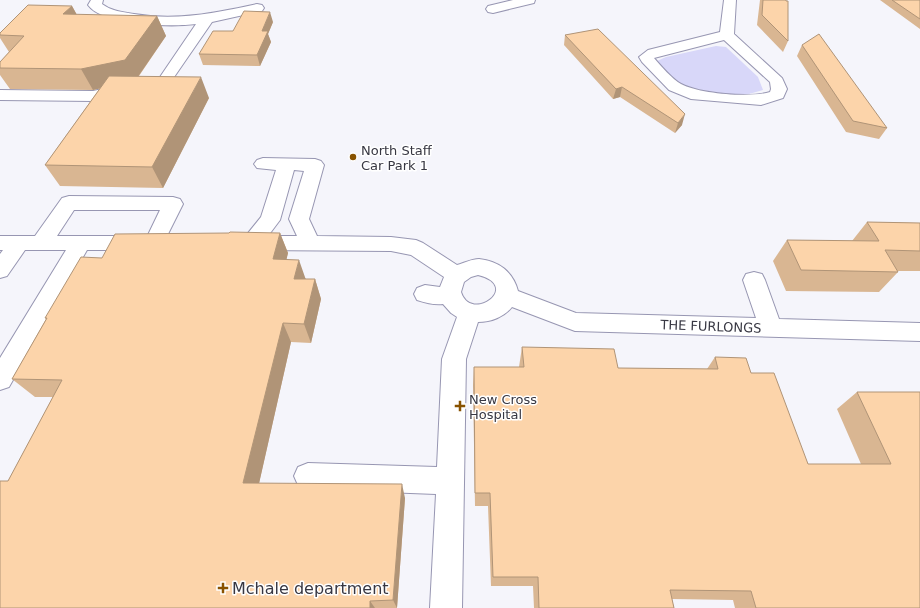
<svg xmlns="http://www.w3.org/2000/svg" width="920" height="608" font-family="'DejaVu Sans',sans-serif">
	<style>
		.green { fill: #d8d7f9 }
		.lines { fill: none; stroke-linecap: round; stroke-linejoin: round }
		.minor-casing { stroke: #9796b2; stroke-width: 2 }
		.minor { fill: #fff; fill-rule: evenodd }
		.wall { fill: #d9b692 }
		.shaded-wall { fill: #b09477 }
		.building { fill: #fcd4aa; stroke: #b09477 }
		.poi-dot { fill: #885200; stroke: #fff; stroke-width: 1.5 }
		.labels { text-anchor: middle; stroke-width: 3; stroke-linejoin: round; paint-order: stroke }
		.poi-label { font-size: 13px; fill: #373742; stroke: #fff; text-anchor: start }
		.street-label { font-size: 13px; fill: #373742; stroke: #fff }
		.near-poi-label { font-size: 16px; fill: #373742; stroke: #fff; text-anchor: start }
	</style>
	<rect width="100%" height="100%" fill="#f5f5fb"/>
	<path class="green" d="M716,46l10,1 32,30 5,13 -14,4h-27l-36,-7 -15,-10 -14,-16 9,-4z"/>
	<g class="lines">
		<g class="minor-casing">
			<path id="minor" d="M91,0h12l-1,4c9,7 21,8 32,10 43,7 81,-1 123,-10l5,1 2,3 -2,3 -50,11 -42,61 -77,18 -93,-1v-10l93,1 67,-14 36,-53c-23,3 -93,2 -108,-19z
				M513,0h22l-1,3 -41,10 -5,-1 -2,-3 2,-3z
				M724,0h12l-2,34 48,44 5,11 -4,9 -22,7 -70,-6 -22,-9 -27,-28 -3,-5 9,-7 72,-18zM724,40l46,42 1,7 -1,3c-20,6 -70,2 -89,-8 -8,-4 -21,-19 -27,-26z
				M263,158l52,1 6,2 3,4 -15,54 8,17 74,1 25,3 7,3 34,22c7,-2 15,-6 22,-6 20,2 34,13 39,32l58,22 180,5 -13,-38 3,-6 8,-2 8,2 3,6 14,39 141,4v18l-345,-10 -63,-24c-8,10 -21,15 -34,15l-12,37 -4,249h-32l6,-114 -128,-5 -10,-4 -4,-9 4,-9 10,-4 129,4 5,-108 15,-42 -6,-4 -8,-9c-9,1 -17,-1 -26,-4l-3,-6 3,-6 8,-3 15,2 4,-10 -33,-22 -20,-4 -141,-1 -7,-2 -3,-5 21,-26 15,-47 -19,-2 -3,-4 3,-4zM294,170l10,1 -15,48 8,17h-29l12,-16zM478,275c45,11 -7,49 -17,17l3,-10 7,-5z
				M69,196l104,1 7,2 3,5 -22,44c-7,2 -13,0 -20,2h-54l-78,137 -9,3v-32l66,-108h-41l-18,26 -7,2v-24l3,-4h-3v-14h35l27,-38zM74,210h86l-13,27 -6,-1h-84z"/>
		</g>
		<use href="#minor" class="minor"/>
	</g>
	<path class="wall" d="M760,0h26l2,41 -5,11 -26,-27z
		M880,0h40v29z
		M72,6l5,9 80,1 9,20 -27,40 70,22 -46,90 -103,-2 -15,-21 55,-77 -7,2 -83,-1 -10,-14v-13l9,-10 -9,-14v-5z
		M273,22l-5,12 3,8 -11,24 -57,-1 -4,-11z
		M565,35l117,90 -7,8 -55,-36 -7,2 -49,-54z
		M802,45l85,83 -8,11 -33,-7 -49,-76z
		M867,222l53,1v48h-22v1l-19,20 -93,-1 -13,-30 14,-21 65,1z
		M280,233l8,20 -2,7 20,19h9l6,20 -10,44 -20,-1 -32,141 146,15 -8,110h-397l8,-127 45,-84h-18l-23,-18 34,-60 -1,-1 57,-60z
		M522,347l96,21 89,1 8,-12 36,16 57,91h53l-24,-55 20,-17h63v216h-185l-2,-8 -61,-1 2,9h-140l-1,-22h-42l-3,-80h-13l-2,-121 1,-18h45z"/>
	<path class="shaded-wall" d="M72,6l11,20 -20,-12z
		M270,12l3,10 -5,12 3,8 -11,24 -3,-11 5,-24z
		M157,16l9,20 -31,45 -42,9 -12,-21z
		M201,77l8,21 -46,90 -11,-21z
		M622,87l-2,10 -7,2 3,-10z
		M685,114l-3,11 -7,8 3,-10z
		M280,233l8,20 -6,26 -9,-20z
		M299,260l7,20 -12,-1z
		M315,279l6,20 -10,44 -7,-19z
		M283,323l8,19 -35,155 -13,-14z
		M402,484l3,14 -8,110 -4,-8z
		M370,601l5,7h-5z"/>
	<path class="building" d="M763,0h23v1h2v40l-26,-26z
		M892,0h28v19z
		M28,5l44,1 -9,8 94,2 -32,44 -44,9 -81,-1v-6l24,-26 -24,-1v-2z
		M244,11l26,1 -8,19h6l-11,24 -58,-1 14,-23h20z
		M598,29l87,85 -7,9 -56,-36 -6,2 -51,-54z
		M819,34l68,94 -34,-7 -51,-76z
		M109,76l92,1 -49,90 -107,-2z
		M867,222l53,1v28l-35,-1 13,22 -97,-2 -14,-30 92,1z
		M230,232l50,1 -7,26 26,1 -5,19h21l-11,45 -21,-1 -40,160 159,1 -9,116 -23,1v7h-370v-127h8l54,-101 -50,-1 35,-61h-2l36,-61 21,1 13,-24 114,-1z
		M522,347l92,2 4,19 100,1 -3,-12 31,1 5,15h23l34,91h83l-34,-72h63v216h-164l-5,-17 -81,-1 4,18h-135l-1,-31h-45l-3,-84h-15l-1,-126h50z"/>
	<g class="poi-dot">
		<circle cx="353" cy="157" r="4"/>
		<path d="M458 400h4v4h4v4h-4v4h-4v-4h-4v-4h4z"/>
		<path d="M221 582h4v4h4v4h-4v4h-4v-4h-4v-4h4z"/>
	</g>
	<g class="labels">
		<g class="poi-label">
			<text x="361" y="155">North Staff<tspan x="361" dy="15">Car Park 1</tspan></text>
			<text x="469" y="404">New Cross<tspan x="469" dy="15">Hospital</tspan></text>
		</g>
		<g class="street-label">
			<text transform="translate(711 326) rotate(2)" y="5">THE FURLONGS</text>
		</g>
		<g class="near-poi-label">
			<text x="232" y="594">Mchale department</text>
		</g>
	</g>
</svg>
